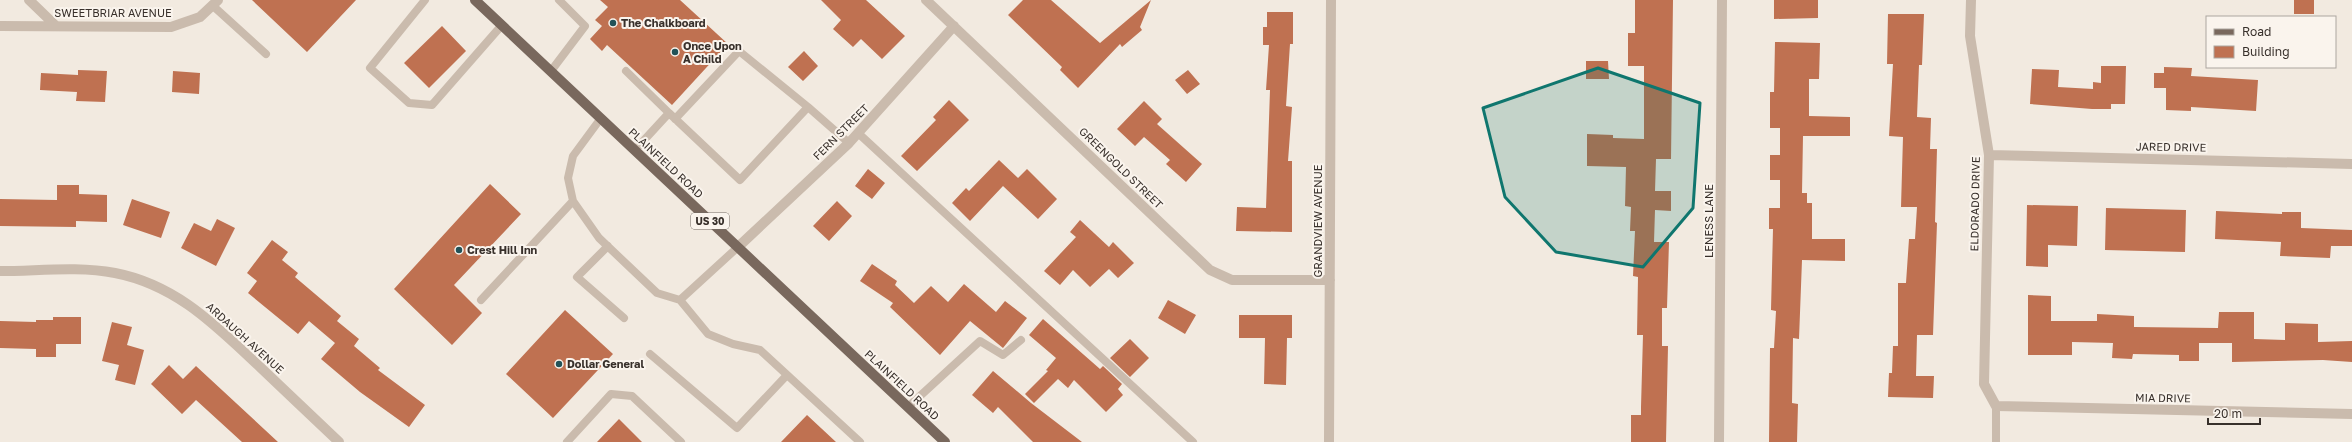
<svg xmlns="http://www.w3.org/2000/svg" width="2352" height="442" font-family="'Golos Text',sans-serif">
	<style>
		.building { fill: #bf7151 }
		.lines { fill: none; stroke-linecap: round; stroke-linejoin: round }
		.service { stroke: #cabbad; stroke-width: 8 }
		.minor { stroke: #cabbad; stroke-width: 10 }
		.primary { stroke: #79685d; stroke-width: 10 }
		.marked { fill: #0f766e; fill-opacity: 0.2; stroke: #0f766e; stroke-width: 3; stroke-linejoin: round }
		.poi-dot { fill: #225258; stroke: #faf4ed; stroke-width: 1.5 }
		.labels { text-anchor: middle; stroke-width: 4; stroke-linejoin: round; paint-order: stroke }
		.shield { fill: #faf4ed; stroke: #726b65; stroke-width: 1 }
		.shield-label { font-size: 10px; font-weight: bold; fill: #38302b }
		.street-label { font-size: 11px; fill: #38302b; stroke: #faf4ed }
		.poi-label { font-size: 11px; font-weight: bold; fill: #38302b; stroke: #faf4ed; text-anchor: start }
	</style>
	<rect width="100%" height="100%" fill="#f2eae0"/>
	<path class="building" d="M252,0h104l-49,52z
		M600,0h80l48,44 -56,61 -65,-60 -5,6 -12,-12 12,-13 -7,-6 13,-13z
		M821,0h45l39,36 -23,23 -21,-20 -8,8 -20,-18 8,-9z
		M1023,0h28l49,43 51,-43 -11,27 2,3 -20,17 -2,-3 -42,44 -18,-18 2,-3 -54,-52z
		M1635,0h38l-2,159h-15l-1,32h16v20l-16,-1 -1,32h15l-2,66h-5v38h6l-2,96h-35v-27h10v-8l2,-72h-6l1,-58 -5,-1 2,-45h-5l1,-24 -6,-1 1,-39 -39,-1v-32l26,1v3l31,1v-73h-16v-33h7z
		M1774,0h44v18l-44,1z
		M2294,0h20v14h-20z
		M1267,12h26v32h-3l-4,62 6,1 -4,54h4v71l-56,-1 1,-24 29,1 4,-118h-4l3,-45h-6v-18h4z
		M1888,14h36l-2,51h-3l-2,52 14,1 -1,31h7l-2,73 2,1 -4,112h-16l-1,41h18l-1,22 -45,-1 1,-24h3l1,-27h5v-63h8l3,-44h6l2,-32h-16l2,-70 -14,-1 4,-72h-6z
		M442,26l24,25 -37,37 -25,-25z
		M1775,42l45,1 -1,36h-10v37l41,1v19h-47l-1,57h5v10h5v36h33v22l-43,-1 -3,79 -6,-1 -1,65 6,1 -1,38h-28l1,-94h4l2,-37 -5,-1 2,-81h-4v-21h11v-28h-10v-25h10v-27h-10v-36h4z
		M804,51l14,15 -15,15 -15,-14z
		M1586,61h22l1,18h-23z
		M2101,66h25l-1,38h-14v5h-19l-62,-5 2,-35 27,1 -1,17 35,2v-7l8,1z
		M2164,67l28,1 -1,8 67,4 -2,31 -65,-4v4l-25,-1v-22h-12v-15h10z
		M78,70l29,1 -2,31 -29,-1 1,-9 -37,-2 1,-17 37,2z
		M1188,70l12,14 -13,10 -12,-14z
		M173,71l27,2 -1,21 -27,-2z
		M949,100l20,20 -52,51 -16,-15 35,-36 -3,-3z
		M1144,101l18,18 -5,5 45,40 -16,18 -20,-18 4,-4 -26,-23 -9,9 -18,-17z
		M999,160l19,18 9,-9 30,30 -19,20 -35,-33 -33,35 -18,-18 14,-15 3,3z
		M868,169l17,14 -13,16 -17,-13z
		M490,184l31,30 -67,71 28,28 -30,32 -58,-56z
		M57,185h22v9l28,1v27l-31,-1v6l-76,-1v-27l57,1z
		M132,199l38,13 -9,26 -38,-13z
		M837,201l15,15 -23,25 -16,-15z
		M2027,205l51,1 -1,40 -29,-1v22l-22,-1z
		M2106,208l80,2 -1,42 -80,-2z
		M2216,211l66,3v-2h19v16l51,2v16h-21l-1,12 -50,-2 1,-14 -66,-3z
		M217,219l18,9 -19,38 -35,-18 13,-25 17,8z
		M1080,220l29,27 4,-5 21,21 -16,15 -9,-9 -19,18 -17,-17 -13,15 -16,-14 32,-34 -6,-5z
		M272,240l16,12 -6,8 16,13 -3,4 46,39 -4,5 22,18 -5,7 26,22 -2,2 47,35 -16,22 -49,-35 -39,-33 14,-16 -26,-22 -11,13 -50,-41 9,-12 -10,-8z
		M872,264l25,17 -2,4 19,18 17,-17 17,16 16,-18 32,28 9,-11 22,17 -24,30 -33,-27 -30,34 -50,-48 3,-4 -33,-22z
		M2028,295l23,1v25h46v-7l37,2v11l84,1 1,-16h35v27l31,1v-17l33,1v18l34,-1v21l-29,-2 -91,2v-19h-33v18h-20v-6l-46,-1 -1,5 -20,-1 1,-15 -41,-1v13h-44z
		M1168,300l28,15 -11,19 -27,-16z
		M565,310l48,44 -60,64 -47,-44z
		M1239,315h53v23h-5l-1,47 -22,-1 1,-46h-26z
		M53,317h28v27h-25v13h-20v-8l-36,-1v-27l36,1v-2h17z
		M1043,319l57,50 3,-3 19,18 -4,5 5,6 -17,17 -32,-32 -6,8 -10,-9 -24,24 -9,-9 23,-23 -2,-1 10,-12 -27,-23z
		M112,322l20,5 -5,18 17,5 -9,35 -20,-5 4,-15 -17,-4z
		M1130,339l19,19 -19,19 -20,-19z
		M169,365l14,14 13,-13 82,76h-36l-46,-42 -14,14 -31,-30z
		M993,371l38,32 51,39h-49l-35,-35 -5,6 -21,-18z
		M807,415l29,27h-55z
		M619,419l23,23h-45z"/>
	<g class="lines">
		<path class="service" d="M425,0l-55,68 39,35 23,2 70,-80
			M212,5l54,49
			M551,71l34,-45 -26,-26
			M626,71l43,42
			M601,118l-28,38 -5,22 5,23 26,37 58,55 23,7
			M675,119l64,-68 69,56
			M858,133l335,309
			M635,150l34,-37 71,67 68,-73 41,36
			M608,246l-31,31 47,41
			M738,247l-58,53 28,34 25,10 27,6 100,92
			M481,300l92,-99
			M650,354l87,74 50,-53
			M908,407l72,-66 23,14 18,-15
			M567,442l44,-48 21,2 49,46
			M1996,442v-36"/>
		<path class="minor" d="M29,0l27,26
			M926,0l284,270 22,10h98
			M1971,0l-1,36 19,119 -5,229 12,22 356,8
			M0,26l171,1 29,-10 18,-17
			M1989,155l363,9
			M738,247l111,-104 105,-117
			M0,271c38,0 78,-5 115,2 62,12 101,53 145,94 26,25 53,50 79,75
			M1329,442l2,-442
			M1719,442l3,-442"/>
		<path class="primary" d="M475,0l470,442"/>
	</g>
	<path class="marked" d="M1598,68l102,35 -7,105 -50,59 -87,-15 -51,-55 -22,-89z"/>
	<g class="poi-dot">
		<circle cx="613" cy="23" r="4"/>
		<circle cx="675" cy="52" r="4"/>
		<circle cx="459" cy="250" r="4"/>
		<circle cx="559" cy="364" r="4"/>
	</g>
	<g class="labels">
		<rect class="shield" x="691" y="213" width="38" height="16" rx="3"/>
		<g class="shield-label">
			<text x="710" y="225">US 30</text>
		</g>
		<g class="street-label">
			<text x="113" y="17">SWEETBRIAR AVENUE</text>
			<text transform="translate(841 132) rotate(-45)" y="4">FERN STREET</text>
			<text transform="translate(2171 147) rotate(1)" y="4">JARED DRIVE</text>
			<text transform="translate(666 163) rotate(43)" y="4">PLAINFIELD ROAD</text>
			<text transform="translate(1121 168) rotate(44)" y="4">GREENGOLD STREET</text>
			<text transform="translate(1975 204) rotate(-89)" y="4">ELDORADO DRIVE</text>
			<text transform="translate(1318 221) rotate(-90)" y="4">GRANDVIEW AVENUE</text>
			<text transform="translate(1709 221) rotate(-90)" y="4">LENESS LANE</text>
			<text transform="translate(245 338) rotate(42)" y="4">ARDAUGH AVENUE</text>
			<text transform="translate(902 385) rotate(43)" y="4">PLAINFIELD ROAD</text>
			<text transform="translate(2163 398) rotate(1)" y="4">MIA DRIVE</text>
		</g>
		<g class="poi-label">
			<text x="621" y="27">The Chalkboard</text>
			<text x="683" y="50">Once Upon<tspan x="683" dy="13">A Child</tspan></text>
			<text x="467" y="254">Crest Hill Inn</text>
			<text x="567" y="368">Dollar General</text>
		</g>
	</g>
	<rect x="2206" y="16" width="130" height="52" fill="#faf4ed" stroke="#aca69f"/>
	<rect x="2214" y="29" width="20" height="6" fill="#79685d" stroke="#aca69f"/>
	<text x="2242" y="36" font-size="12" fill="#38302b">Road</text>
	<rect x="2214" y="46" width="20" height="12" fill="#bf7151" stroke="#aca69f"/>
	<text x="2242" y="56" font-size="12" fill="#38302b">Building</text>
	<path d="M2208 418v6h52v-6" fill="none" stroke="#38302b" stroke-width="2"/>
	<text x="2214" y="418" font-size="12" fill="#38302b" stroke="#faf4ed" stroke-width="3" paint-order="stroke">20 m</text>
</svg>
